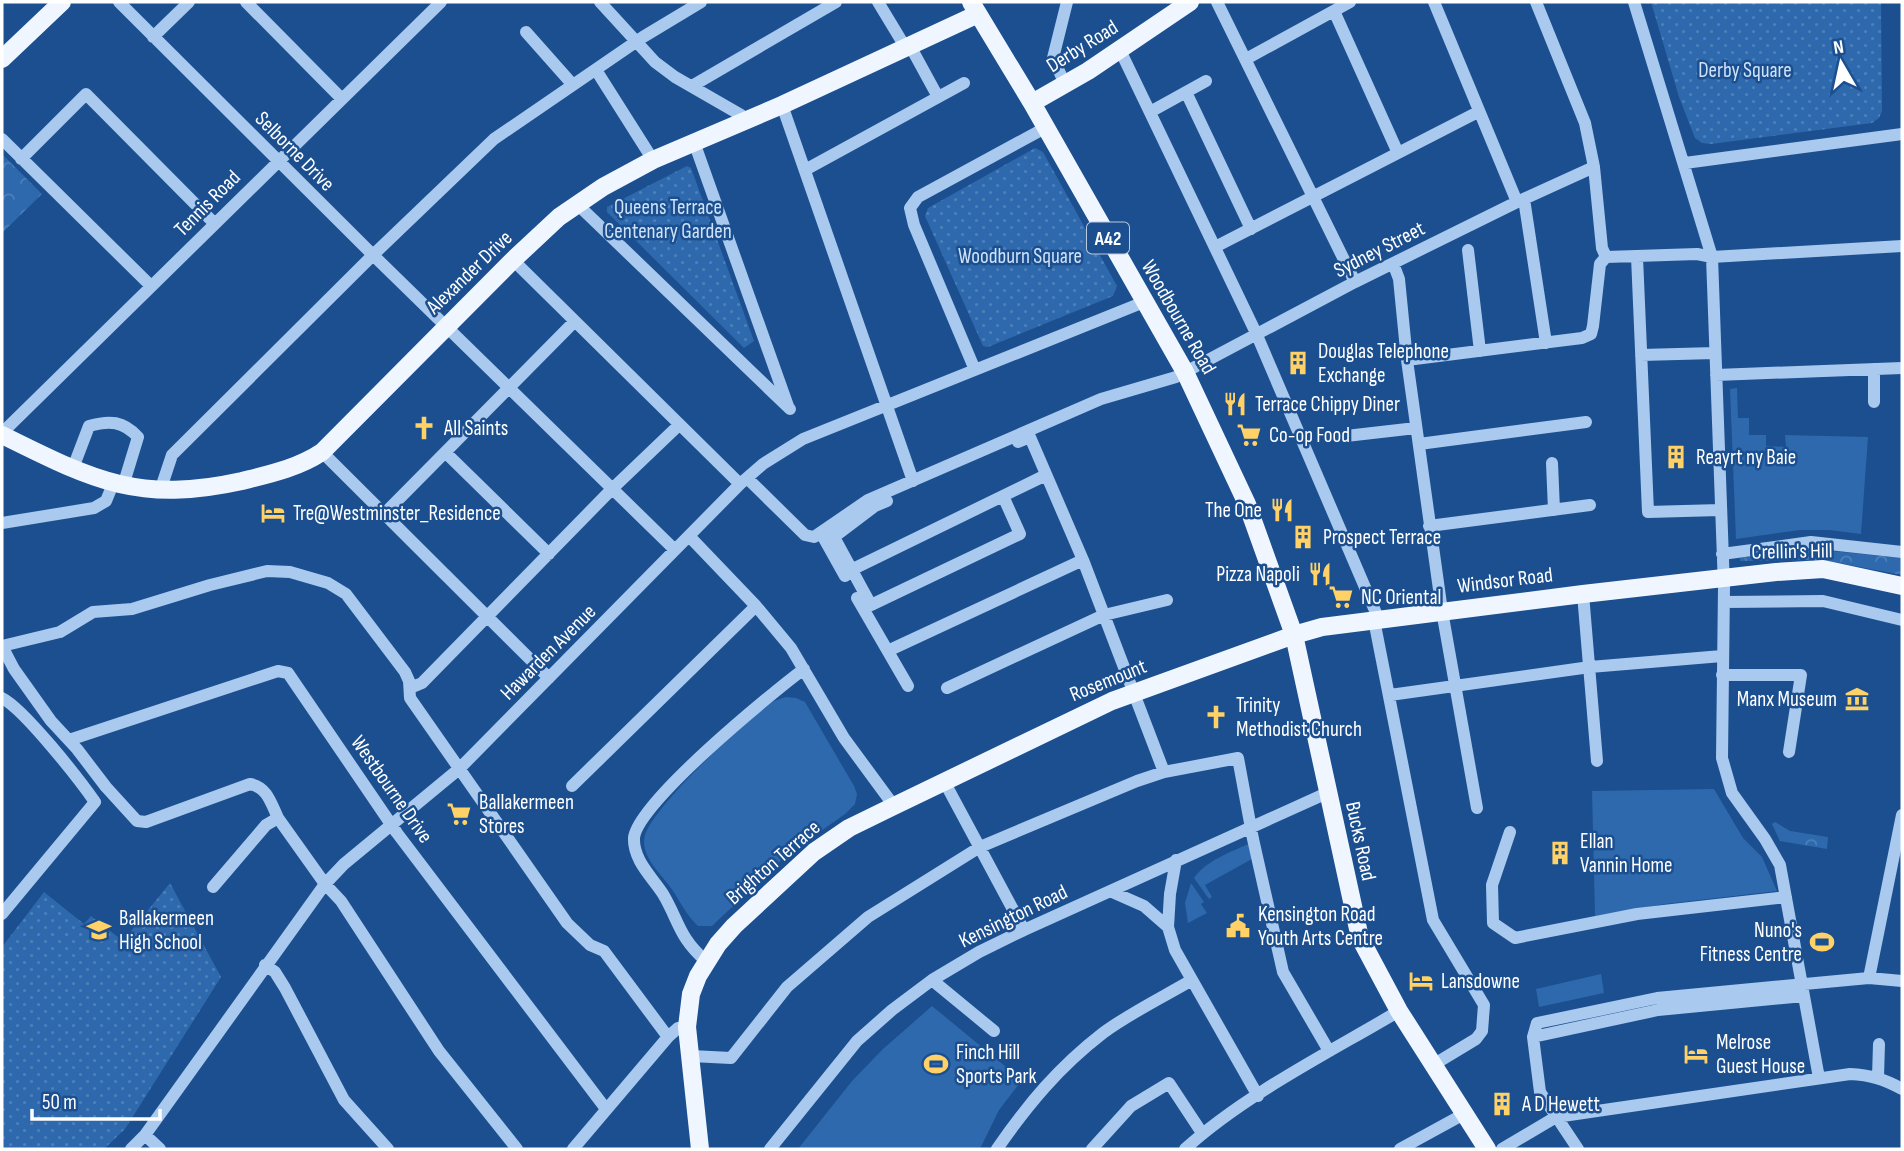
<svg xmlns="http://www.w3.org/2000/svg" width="1904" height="1151" font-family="'Sofia Sans Condensed',sans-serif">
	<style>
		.grass { fill: url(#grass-dots) }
		.forest { fill: url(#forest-crowns) }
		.garden { fill: #2e69ad }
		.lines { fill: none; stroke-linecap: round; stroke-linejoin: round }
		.minor { stroke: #a9c9ee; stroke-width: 12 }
		.major { stroke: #f0f6ff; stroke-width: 18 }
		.labels { text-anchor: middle; stroke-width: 5; stroke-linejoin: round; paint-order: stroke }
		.shield { fill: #1b4f8f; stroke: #bbcadd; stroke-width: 2 }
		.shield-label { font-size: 19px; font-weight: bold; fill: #fff }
		.street-label { font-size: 21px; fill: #fff; stroke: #1b4f8f }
		.park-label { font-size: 21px; fill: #cfe3fa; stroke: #1b4f8f }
		.poi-label { font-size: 21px; fill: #fff; stroke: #1b4f8f; text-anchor: start }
	</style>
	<defs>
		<pattern id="grass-dots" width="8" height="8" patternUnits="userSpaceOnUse" patternTransform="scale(1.75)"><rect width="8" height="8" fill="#2e69ad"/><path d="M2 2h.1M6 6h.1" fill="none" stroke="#4d80b9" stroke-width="1.8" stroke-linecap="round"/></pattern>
		<pattern id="forest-crowns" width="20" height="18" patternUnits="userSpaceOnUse" patternTransform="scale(1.75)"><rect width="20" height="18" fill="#2e69ad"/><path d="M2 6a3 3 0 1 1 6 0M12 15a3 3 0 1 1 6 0" fill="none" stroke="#4d80b9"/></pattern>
	</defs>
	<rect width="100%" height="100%" fill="#1b4f8f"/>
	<path class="grass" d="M1651,2h230l1,109 -3,7 -7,5 -161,21 -9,-1 -7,-5 -16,-41z
		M1035,148l8,4 74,134 -4,10 -125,51 -5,-1 -58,-130 3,-8z
		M687,166l4,2 63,173 -10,7 -137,-136v-5z
		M170,883l51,94 -96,152 -21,20h-102v-202l42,-55 40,32 7,-8 32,25z"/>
	<path class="forest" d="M2,154l40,40 -40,39z
		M1812,549l90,9v17l-79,-15 -83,1v-3z
		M1775,822l15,9 38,6 -1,12 -47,-8 -8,-17z"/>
	<path class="garden" d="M1737,388l1,30h11v17h17v11l20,1 -1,-12 83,2 -7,97 -32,-4h-29l-64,9 -6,-150z
		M786,697l10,1 9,4 49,84 3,8 -2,10 -10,10 -58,41 -75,71h-14c-11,-10 -17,-23 -25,-35 -10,-16 -34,-34 -28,-56 9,-29 99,-114 126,-132 4,-3 9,-4 15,-6z
		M1714,789l29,49 19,19 15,34 -112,13 -70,12 -3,-125z
		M1248,844l4,15 -47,26 7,12 -3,2 -15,-21c13,-18 35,-25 54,-34z
		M1191,883l13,19 -3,2 6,9 -19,10 -3,-20z
		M1601,974l3,19 -65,14 -3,-18z
		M932,1006l90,74 -23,30 -19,39h-182l54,-68 31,-32z"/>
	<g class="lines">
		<path class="minor" d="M119,2l254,253 302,295
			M246,2l96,97
			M600,2l55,60 20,15 66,38 3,6
			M878,2l23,38 13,13 24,44
			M1217,2l138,280
			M1434,2l83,200
			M1536,2l49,121 9,44 8,81 4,9
			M1634,2l78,255 12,330 -2,171 10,35 33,46 15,26 39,213
			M1334,11l64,142
			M526,32l47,53
			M153,37l36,-35
			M1120,50l136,283 123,287
			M1246,59l104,-57
			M596,70l57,90
			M1065,84l-12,-26 14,-56
			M692,86l144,-84
			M1186,92l65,137
			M782,105l131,376
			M1150,112l56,-31
			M2,139l149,147
			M694,142l94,264
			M21,159l65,-65 128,129
			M1685,163l217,-29
			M805,170l159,-87
			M1524,199l22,144
			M577,204l213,205
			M1215,247l263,-135
			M1468,250l12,101
			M1637,257l11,255 72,-2
			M513,260l227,224
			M1393,263l6,16 8,81 35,251 35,197
			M1641,355l74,-2
			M1407,360l175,-22 9,-4 2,-8 7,-62 6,-7 91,-3 15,3 190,-11
			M1874,369v33
			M975,370l-61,-145 -4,-17 8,-11 127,-69
			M1716,375l186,-7
			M2,433l439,-431
			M1346,436l70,-8
			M1018,442l12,-5 53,123 81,212
			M1419,444l167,-22
			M322,452l227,226
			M446,453l103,101
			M1552,463l2,47
			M73,468l16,-42c21,-6 34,-5 49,11l-15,49
			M747,478l58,57 9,2 54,-37 233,-101 75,-22 179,-95 162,-80 77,-35
			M160,491l12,-36 201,-200 121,-116 149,-102 58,-35
			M887,501l-12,5 -41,31 37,68 149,-71 -17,-38
			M385,513l189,-191
			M2,523l92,-15 12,-7 7,-17
			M1429,526l161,-21
			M821,533l24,43
			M689,536l67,70 35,42 53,90 50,68
			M1722,554l89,-12 91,10
			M851,570l195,-95
			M1583,594l14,167
			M857,598l51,88
			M1724,602l99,-1 79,19
			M1374,620l59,300 51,85 -2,26 -6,8 -43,26
			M2,646l58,-14 33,-20 39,-3 78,-24 57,-14 23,1 38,11 18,11 59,78 4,9 1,17 157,225 23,22 14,6 64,86
			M2,646l12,23 37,52 26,28 29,38 31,34 9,1 104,-38c17,3 21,19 28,34
			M894,648l189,-88
			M1722,675h79l-12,77
			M410,688l12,-5 190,-194 67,-64
			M947,688l157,-73 63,-15
			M1390,695l200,-28 132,-11
			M2,698c22,11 77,81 93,104l-93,112
			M69,740l209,-69 10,2 109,160 209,276
			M944,781l80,149
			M572,786l184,-180
			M1510,832l-18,53 1,38 22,15 122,-24 149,-17
			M1176,860l-6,34 -2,33 7,23 83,146
			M213,887l53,-62 12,-7 47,66 16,17 98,150 78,98
			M1110,891l34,15 24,21
			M706,961c-27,-23 -27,-40 -43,-67 -11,-17 -30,-34 -29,-56 3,-35 139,-146 170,-169
			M265,965l10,7 10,16 59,112 44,49
			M1869,978l33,-163
			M932,980l62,51
			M1533,1037l125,-27 146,-14
			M691,1056l40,2 56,-71 81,-70 112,-70 157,-66 27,-9 74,-14 15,81 30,133 46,79
			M1878,1077l1,-33
			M145,1135l15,14
			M131,1149l14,-14 180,-251 19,-20 115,-95 281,-285 23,-20 40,-25 341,-137
			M573,1149l95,-112 10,-9 9,-1
			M770,1149l87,-108 35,-31 40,-30 47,-28 45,-22 303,-137
			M997,1149c31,-45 62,-82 106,-116 27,-20 60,-36 89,-53
			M1092,1149l39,-43 38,-23 33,50
			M1185,1149c59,-54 145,-97 214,-138
			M1400,1149l64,-35
			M1502,1149l54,-32 294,-43c20,1 34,5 52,15
			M1578,1149l-38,-57 -7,-55 4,-14 120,-25 212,-20 33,3"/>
		<path class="major" d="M971,2l61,101 153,269 62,132 47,131 66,303 39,73 88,138
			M2,59l60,-57
			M1032,103l56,-32 102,-69
			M2,435c91,45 136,69 240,46 28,-7 56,-13 80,-29l191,-192 46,-43 44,-30 50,-27 129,-55 196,-91
			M700,1149l-13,-122 4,-33 7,-18 20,-32 16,-18 80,-74 35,-24 45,-22 218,-105 182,-66 28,-8 261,-33 193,-22 47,-3 79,17"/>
	</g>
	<defs>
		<g id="building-bare" transform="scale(1.89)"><path d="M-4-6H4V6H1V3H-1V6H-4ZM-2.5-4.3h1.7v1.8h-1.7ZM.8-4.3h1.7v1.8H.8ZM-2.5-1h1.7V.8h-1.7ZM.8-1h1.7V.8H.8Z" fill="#ffd166" stroke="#1b4f8f" stroke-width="2.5" paint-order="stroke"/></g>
		<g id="restaurant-bare" transform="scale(1.89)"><path d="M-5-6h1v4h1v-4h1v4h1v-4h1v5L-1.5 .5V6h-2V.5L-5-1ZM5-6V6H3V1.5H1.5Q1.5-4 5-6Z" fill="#ffd166" stroke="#1b4f8f" stroke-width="2.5" paint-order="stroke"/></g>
		<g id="church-bare" transform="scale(1.89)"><path d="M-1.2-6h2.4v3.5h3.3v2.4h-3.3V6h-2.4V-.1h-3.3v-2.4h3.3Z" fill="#ffd166" stroke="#1b4f8f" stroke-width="2.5" paint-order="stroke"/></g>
		<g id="supermarket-bare" transform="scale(1.89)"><path d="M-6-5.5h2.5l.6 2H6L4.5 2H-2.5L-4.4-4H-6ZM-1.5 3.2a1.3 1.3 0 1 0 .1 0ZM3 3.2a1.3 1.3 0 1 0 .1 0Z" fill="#ffd166" stroke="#1b4f8f" stroke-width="2.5" paint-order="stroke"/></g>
		<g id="hotel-bare" transform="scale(1.89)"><path d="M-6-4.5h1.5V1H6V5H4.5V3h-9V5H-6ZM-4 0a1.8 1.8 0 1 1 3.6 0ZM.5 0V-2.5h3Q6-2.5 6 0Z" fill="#ffd166" stroke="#1b4f8f" stroke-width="2.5" paint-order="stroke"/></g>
		<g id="museum-bare" transform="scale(1.89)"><path d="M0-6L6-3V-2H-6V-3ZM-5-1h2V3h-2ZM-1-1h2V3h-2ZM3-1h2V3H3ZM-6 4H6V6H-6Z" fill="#ffd166" stroke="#1b4f8f" stroke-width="2.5" paint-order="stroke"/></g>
		<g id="civic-bare" transform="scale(1.89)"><path d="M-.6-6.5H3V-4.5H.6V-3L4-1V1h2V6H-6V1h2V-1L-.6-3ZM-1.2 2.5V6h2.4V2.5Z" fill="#ffd166" stroke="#1b4f8f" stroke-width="2.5" paint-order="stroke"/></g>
		<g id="school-bare" transform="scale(1.89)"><path d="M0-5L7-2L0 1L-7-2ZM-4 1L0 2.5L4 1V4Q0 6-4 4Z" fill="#ffd166" stroke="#1b4f8f" stroke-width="2.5" paint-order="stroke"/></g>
		<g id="stadium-bare" transform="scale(1.89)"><path d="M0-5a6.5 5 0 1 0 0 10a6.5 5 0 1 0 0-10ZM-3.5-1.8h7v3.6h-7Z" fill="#ffd166" stroke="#1b4f8f" stroke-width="2.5" paint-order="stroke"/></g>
	</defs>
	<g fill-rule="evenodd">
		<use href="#building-bare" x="1298" y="363"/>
		<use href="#restaurant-bare" x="1235" y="404"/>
		<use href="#church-bare" x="424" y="428"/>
		<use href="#supermarket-bare" x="1249" y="435"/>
		<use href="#building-bare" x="1676" y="457"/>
		<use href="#restaurant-bare" x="1282" y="510"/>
		<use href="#hotel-bare" x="273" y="513"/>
		<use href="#building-bare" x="1303" y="537"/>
		<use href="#restaurant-bare" x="1320" y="574"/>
		<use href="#supermarket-bare" x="1341" y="597"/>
		<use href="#museum-bare" x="1857" y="699"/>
		<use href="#church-bare" x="1216" y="717"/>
		<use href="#supermarket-bare" x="459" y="814"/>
		<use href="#building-bare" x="1560" y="853"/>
		<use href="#civic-bare" x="1238" y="926"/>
		<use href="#school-bare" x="99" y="930"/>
		<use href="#stadium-bare" x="1822" y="942"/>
		<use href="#hotel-bare" x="1421" y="981"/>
		<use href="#hotel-bare" x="1696" y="1054"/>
		<use href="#stadium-bare" x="936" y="1064"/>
		<use href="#building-bare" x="1502" y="1104"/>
	</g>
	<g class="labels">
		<rect class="shield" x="1087" y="222.5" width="42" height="31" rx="5"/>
		<g class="shield-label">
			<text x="1108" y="245">A42</text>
		</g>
		<g class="street-label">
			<text transform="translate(1082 46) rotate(-32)" y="7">Derby Road</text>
			<text transform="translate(295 151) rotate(45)" y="7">Selborne Drive</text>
			<text transform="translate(207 203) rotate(-45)" y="7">Tennis Road</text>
			<text transform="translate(1379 249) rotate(-27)" y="7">Sydney Street</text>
			<text transform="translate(469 272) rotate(-44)" y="7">Alexander Drive</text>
			<text transform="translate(1179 317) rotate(60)" y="7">Woodbourne Road</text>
			<text transform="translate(1792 551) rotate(-1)" y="7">Crellin's Hill</text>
			<text transform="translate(1505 580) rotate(-7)" y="7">Windsor Road</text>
			<text transform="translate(548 652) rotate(-45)" y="7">Hawarden Avenue</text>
			<text transform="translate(1108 680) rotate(-22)" y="7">Rosemount</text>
			<text transform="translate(392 789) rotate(55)" y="7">Westbourne Drive</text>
			<text transform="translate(1361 841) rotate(78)" y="7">Bucks Road</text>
			<text transform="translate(773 862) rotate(-41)" y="7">Brighton Terrace</text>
			<text transform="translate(1013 916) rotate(-26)" y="7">Kensington Road</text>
		</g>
		<g class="park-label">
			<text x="1745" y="77">Derby Square</text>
			<text x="668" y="214">Queens Terrace<tspan x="668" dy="24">Centenary Garden</tspan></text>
			<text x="1020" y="263">Woodburn Square</text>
		</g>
		<g class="poi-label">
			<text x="1318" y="358">Douglas Telephone<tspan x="1318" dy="24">Exchange</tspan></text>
			<text x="1255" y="411">Terrace Chippy Diner</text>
			<text x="444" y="435">All Saints</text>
			<text x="1269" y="442">Co-op Food</text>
			<text x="1696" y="464">Reayrt ny Baie</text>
			<text x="1262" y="517" text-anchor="end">The One</text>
			<text x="293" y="520">Tre@Westminster_Residence</text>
			<text x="1323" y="544">Prospect Terrace</text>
			<text x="1300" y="581" text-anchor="end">Pizza Napoli</text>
			<text x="1361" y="604">NC Oriental</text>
			<text x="1837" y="706" text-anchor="end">Manx Museum</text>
			<text x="1236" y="712">Trinity<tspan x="1236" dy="24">Methodist Church</tspan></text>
			<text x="479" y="809">Ballakermeen<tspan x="479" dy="24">Stores</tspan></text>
			<text x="1580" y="848">Ellan<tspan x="1580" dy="24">Vannin Home</tspan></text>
			<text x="1258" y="921">Kensington Road<tspan x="1258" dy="24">Youth Arts Centre</tspan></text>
			<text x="119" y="925">Ballakermeen<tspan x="119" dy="24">High School</tspan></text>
			<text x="1802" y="937" text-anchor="end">Nuno's<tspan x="1802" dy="24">Fitness Centre</tspan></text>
			<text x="1441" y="988">Lansdowne</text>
			<text x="1716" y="1049">Melrose<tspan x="1716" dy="24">Guest House</tspan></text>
			<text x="956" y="1059">Finch Hill<tspan x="956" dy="24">Sports Park</tspan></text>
			<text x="1522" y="1111">A D Hewett</text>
		</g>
	</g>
	<rect width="1904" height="1151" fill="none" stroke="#ffffff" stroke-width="7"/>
	<g transform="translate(1841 63) rotate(351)" stroke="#1b4f8f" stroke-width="5" paint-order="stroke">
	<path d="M0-5L12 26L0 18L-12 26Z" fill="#ffffff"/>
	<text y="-10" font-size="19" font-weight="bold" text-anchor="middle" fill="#ffffff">N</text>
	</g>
	<path d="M32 1109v10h128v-10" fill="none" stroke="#ffffff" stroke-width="3.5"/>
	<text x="42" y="1109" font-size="21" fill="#ffffff" stroke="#1b4f8f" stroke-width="5" paint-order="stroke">50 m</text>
</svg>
